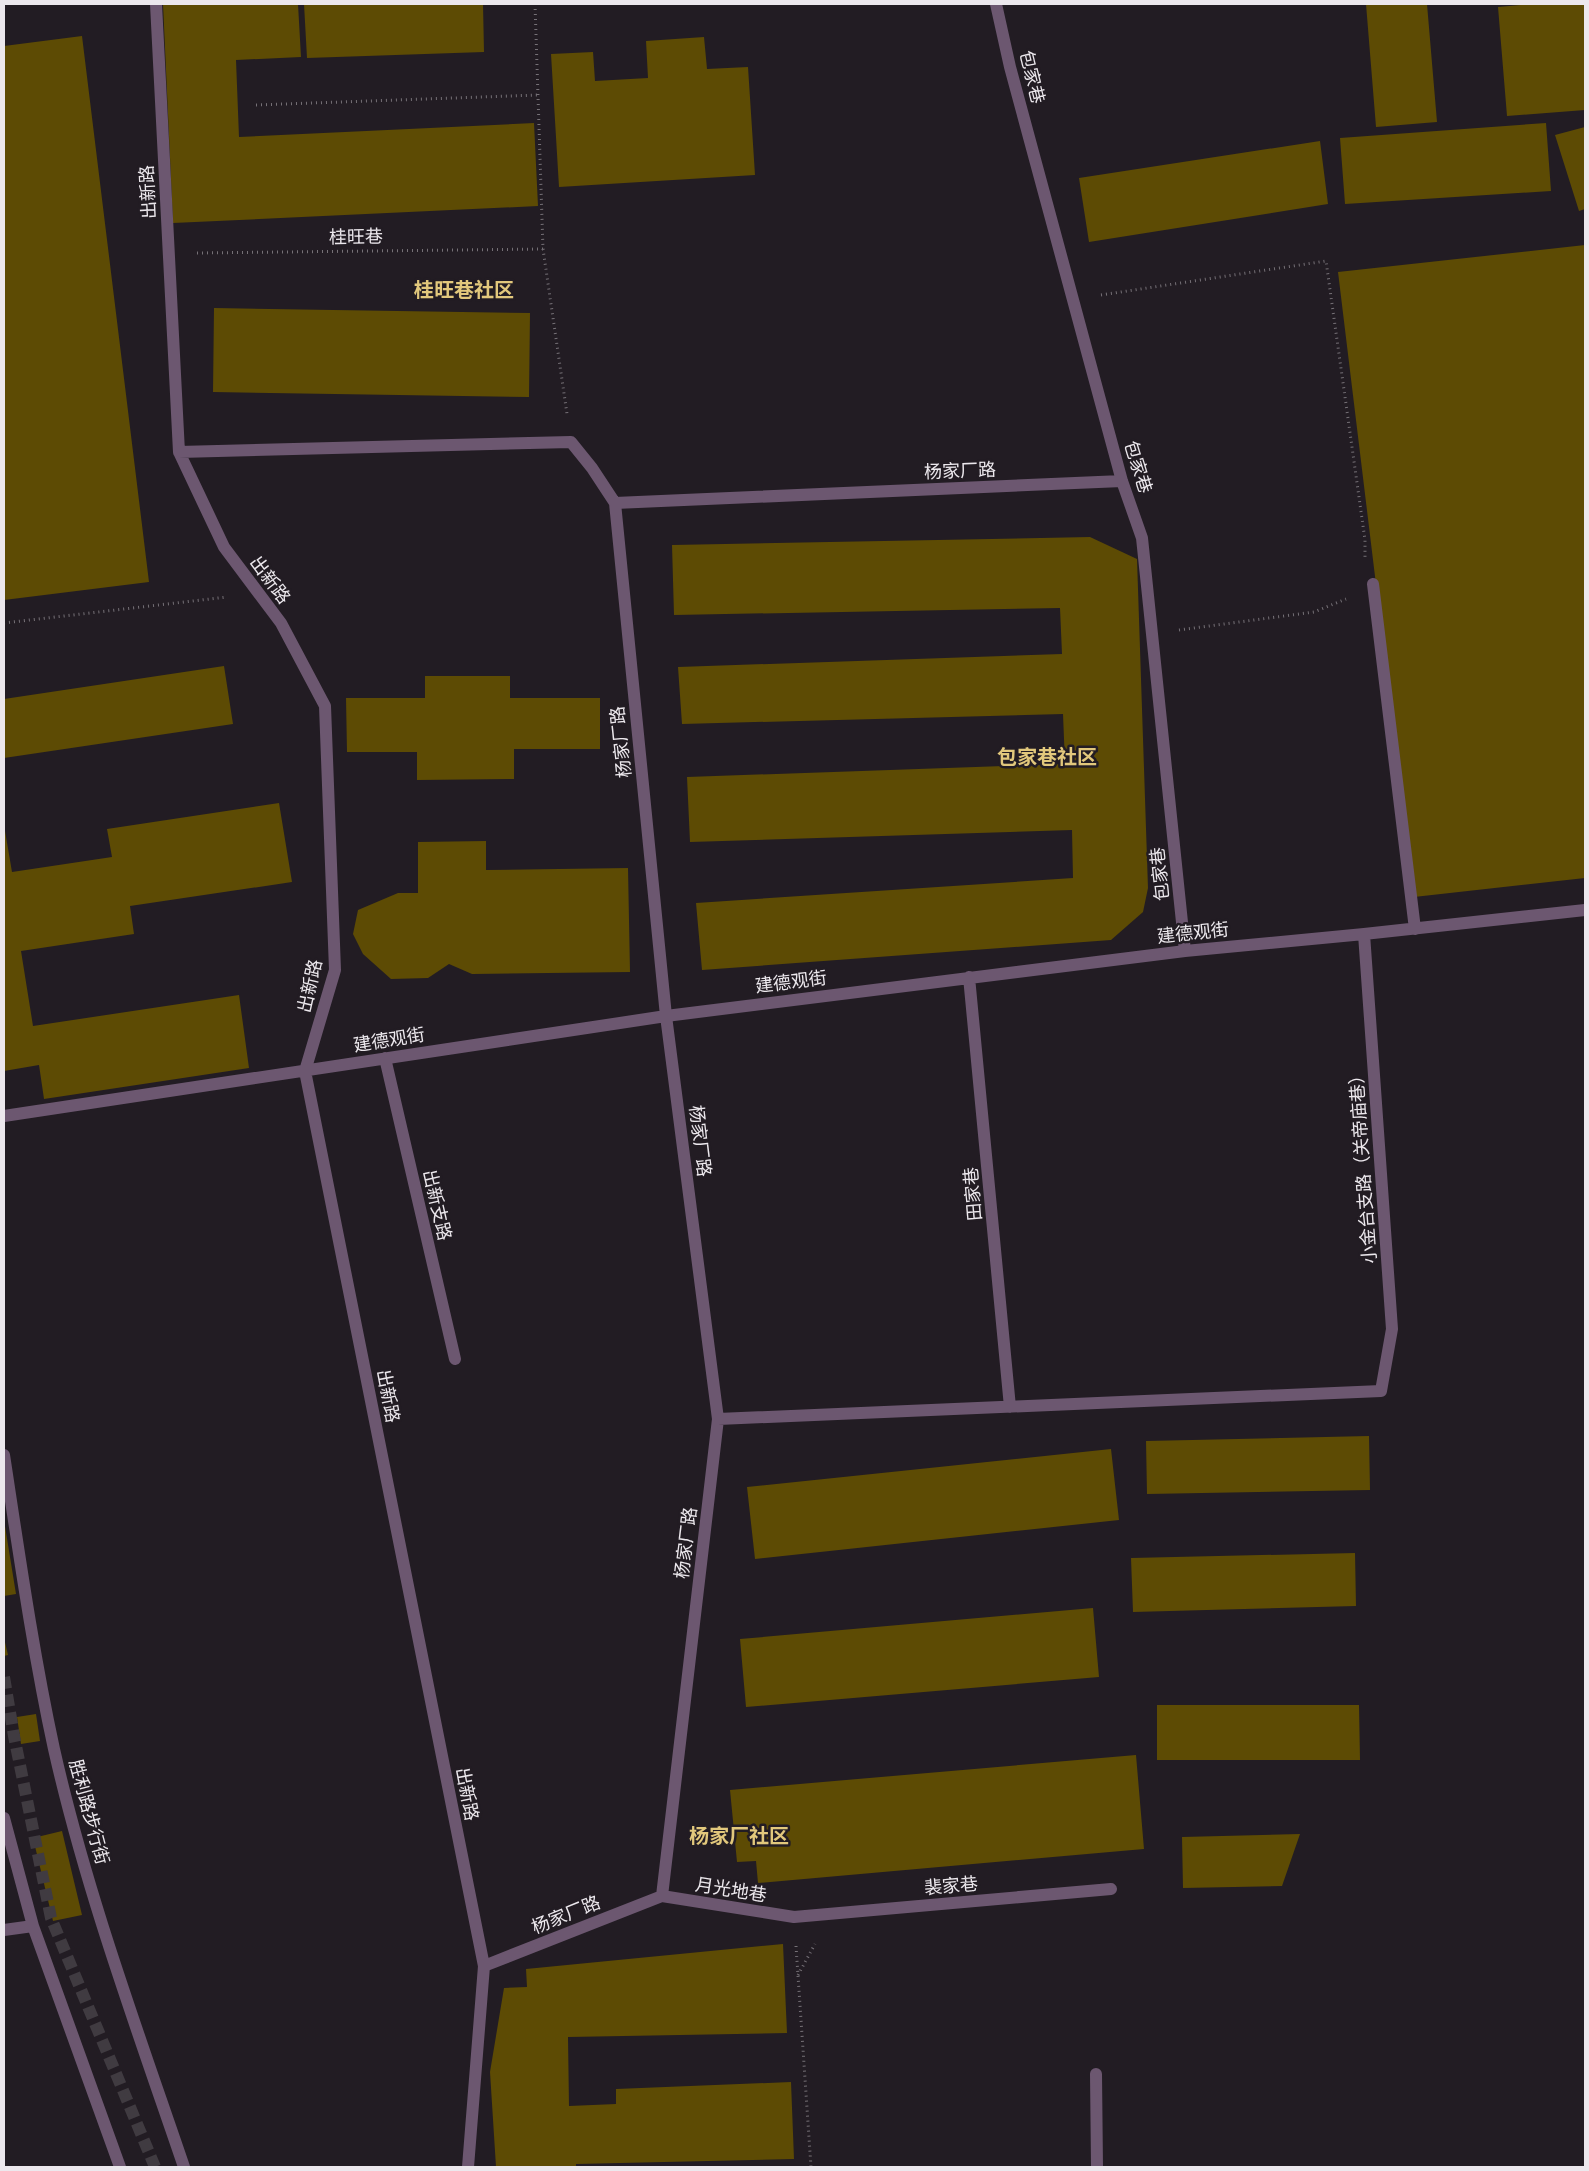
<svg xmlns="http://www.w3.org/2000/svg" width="1589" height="2171" font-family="'Source Sans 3','Noto Sans SC',sans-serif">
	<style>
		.building { fill: #5d4b04 }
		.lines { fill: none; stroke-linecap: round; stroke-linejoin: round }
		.minor-tunnel { stroke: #403b41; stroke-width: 12; stroke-dasharray: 12 6; stroke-linecap: butt }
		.path { stroke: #767177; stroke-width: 3; stroke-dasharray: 1 4; stroke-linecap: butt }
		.minor { stroke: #6c5770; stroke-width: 12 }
		.labels { text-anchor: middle; stroke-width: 5; stroke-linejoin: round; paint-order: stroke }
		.street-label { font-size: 18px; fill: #ece8ed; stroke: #221c23 }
		.quarter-label { font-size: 20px; font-weight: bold; fill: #e2c87c; stroke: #221c23 }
	</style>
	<rect width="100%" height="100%" fill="#221c23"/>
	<path class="building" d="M163,4h135l3,53 -65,3 3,77 295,-14 4,83 -365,17z
		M304,4h179l1,48 -177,6z
		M1366,4h61l10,118 -61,5z
		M1531,4h54v106l-78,6 -9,-109z
		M82,36l67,546 -145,18v-554z
		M704,37l3,32 41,-2 7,108 -196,12 -8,-133 42,-2 2,29 53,-3 -2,-37z
		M1546,123l5,68 -206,13 -5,-66z
		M1585,127v82l-6,2 -24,-76z
		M1320,141l8,63 -239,38 -10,-64z
		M1585,245v633l-171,19 -76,-625z
		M214,308l316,5 -1,84 -316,-5z
		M1090,537l47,22 11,329 -5,24 -32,28 -409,30 -6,-67 377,-25 -1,-48 -382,12 -3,-65 378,-13 -2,-50 -381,10 -4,-57 384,-13 -2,-46 -386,7 -2,-70z
		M224,666l9,58 -229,34v-59z
		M425,676h85v22h90v51h-86v30l-97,1v-28h-70l-1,-54h79z
		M279,803l13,79 -162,24 4,28 -113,17 12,75 206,-31 10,73 -205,31 -5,-34 -35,6v-246l8,47 100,-15 -5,-28z
		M486,841v29l142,-2 2,104 -158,2 -23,-10 -21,14 -37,1 -28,-25 -10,-20 5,-24 40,-17h20v-51z
		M1369,1436l1,54 -223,4 -1,-53z
		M1111,1449l8,71 -364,39 -8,-72z
		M4,1520l12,74 -12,2z
		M1355,1553l1,53 -223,6 -2,-54z
		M1093,1608l6,69 -353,30 -6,-68z
		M4,1638l4,17 -4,1z
		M1157,1705h202l1,55h-203z
		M36,1714l4,27 -19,3 -4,-27z
		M1136,1755l8,94 -386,34 -2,-22 -19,1 -7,-72z
		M62,1831l20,84 -29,6 -20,-83z
		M1300,1834l-18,52 -99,2 -1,-51z
		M783,1944l4,89 -219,4 1,69 47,-2v-15l175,-7 3,77 -218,5v3h-80l-6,-95 14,-84 23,-1 -1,-18z"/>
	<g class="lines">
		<path class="minor-tunnel" d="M4,1677l10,59 37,182 104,249"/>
		<path class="path" d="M535,4l8,245 24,165
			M256,105l282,-10
			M197,253l346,-4
			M1101,295l225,-34 39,279v17
			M4,623l223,-26
			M1179,630l135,-18 32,-13
			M796,1946l15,221
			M798,1975l17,-31"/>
		<path class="minor" d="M156,4l23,448 45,95 57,76 44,83 10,264 -30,101 179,895
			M996,4l14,63 112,414 20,57 43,413
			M179,452l392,-10 21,26 23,35 51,513 52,403 -56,477 -178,70 -16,201
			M615,503l507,-22
			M1373,584l42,345
			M969,977l41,430
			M385,1058l70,301
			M4,1116l662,-100 519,-65 179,-17 221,-24
			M718,1419l663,-28 11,-62 -28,-395
			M4,1455c15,98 29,197 50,294 32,142 83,280 130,418
			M4,1818l29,108 87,241
			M662,1896l132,21 317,-28
			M4,1930l29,-4
			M1096,2074l1,93"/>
	</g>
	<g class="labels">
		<g class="street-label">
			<text transform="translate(1032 77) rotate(76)" y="6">包家巷</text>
			<text transform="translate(148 192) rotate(-93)" y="6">出新路</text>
			<text transform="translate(356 237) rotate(-1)" y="6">桂旺巷</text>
			<text transform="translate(1138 467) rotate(73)" y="6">包家巷</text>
			<text transform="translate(960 471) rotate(-2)" y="6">杨家厂路</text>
			<text transform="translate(270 580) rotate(53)" y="6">出新路</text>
			<text transform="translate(621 742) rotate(-96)" y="6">杨家厂路</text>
			<text transform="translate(1160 874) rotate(-96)" y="6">包家巷</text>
			<text transform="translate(1193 933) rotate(-6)" y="6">建德观街</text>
			<text transform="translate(791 982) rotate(-7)" y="6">建德观街</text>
			<text transform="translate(310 986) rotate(-77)" y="6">出新路</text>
			<text transform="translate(389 1040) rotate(-9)" y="6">建德观街</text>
			<text transform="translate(700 1141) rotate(83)" y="6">杨家厂路</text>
			<text transform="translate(1363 1165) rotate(-94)" y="6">小金台支路（关帝庙巷）</text>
			<text transform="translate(973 1194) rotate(-95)" y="6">田家巷</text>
			<text transform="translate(437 1205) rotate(77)" y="6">出新支路</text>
			<text transform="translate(388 1396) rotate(79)" y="6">出新路</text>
			<text transform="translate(686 1543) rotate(-83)" y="6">杨家厂路</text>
			<text transform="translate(467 1794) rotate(79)" y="6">出新路</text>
			<text transform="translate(89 1812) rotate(75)" y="6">胜利路步行街</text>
			<text transform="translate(951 1886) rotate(-5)" y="6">裴家巷</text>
			<text transform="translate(731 1890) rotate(9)" y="6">月光地巷</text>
			<text transform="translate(566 1915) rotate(-22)" y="6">杨家厂路</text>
		</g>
		<g class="quarter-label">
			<text x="464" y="297">桂旺巷社区</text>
			<text x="1047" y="764">包家巷社区</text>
			<text x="739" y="1843">杨家厂社区</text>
		</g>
	</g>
	<rect width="1589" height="2171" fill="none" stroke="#ece8ed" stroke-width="10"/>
</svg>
